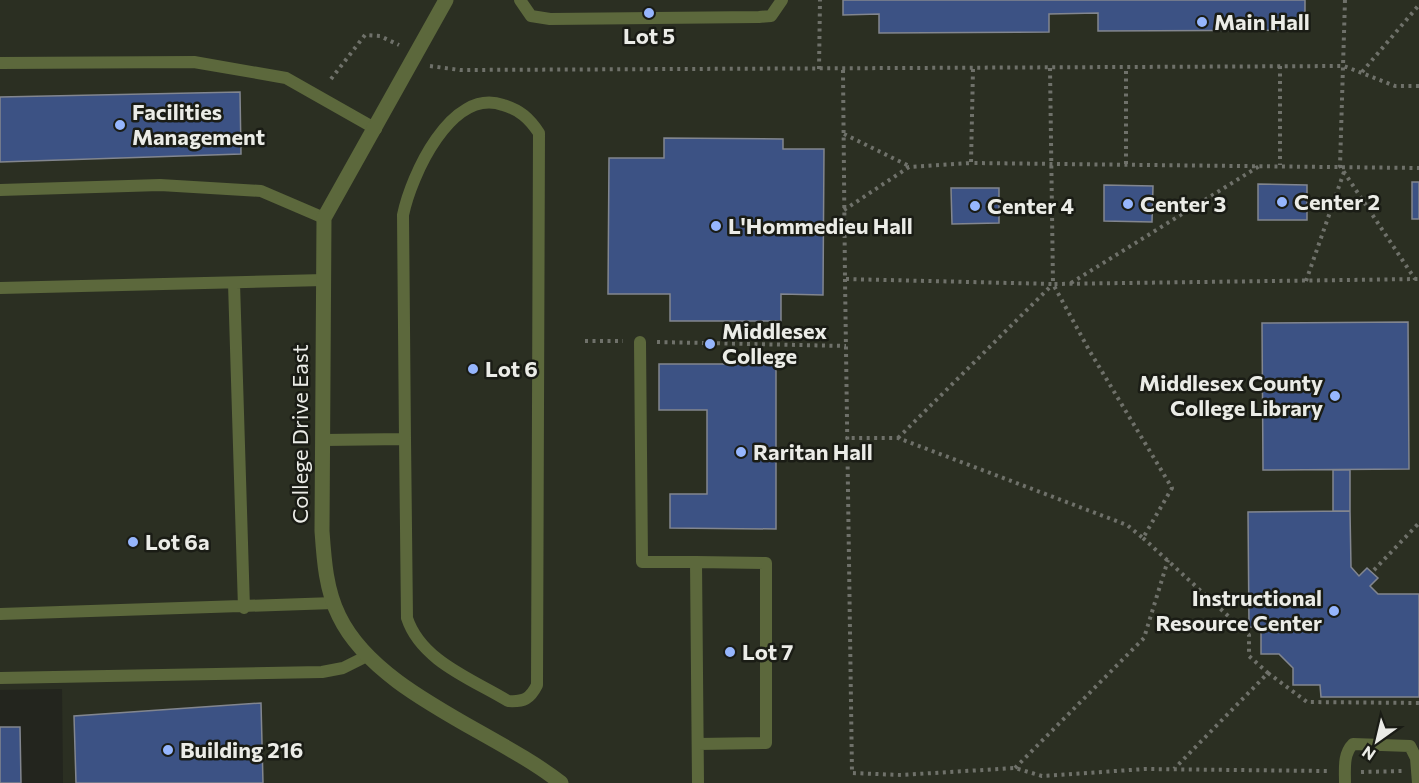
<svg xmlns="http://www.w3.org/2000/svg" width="1419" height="783" font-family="Commissioner,sans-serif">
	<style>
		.built { fill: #2b2f22 }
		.building { fill: #3c5284; stroke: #82868f; stroke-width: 1.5 }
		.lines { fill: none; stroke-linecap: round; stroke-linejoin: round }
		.path { stroke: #6f716a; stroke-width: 4; stroke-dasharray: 3 4.5; stroke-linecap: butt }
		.lane { stroke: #5c683c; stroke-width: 12 }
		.street { stroke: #5c683c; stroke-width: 15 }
		.poi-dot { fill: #96b6fd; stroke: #1a1c15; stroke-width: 2 }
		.labels { text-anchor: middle; stroke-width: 5; stroke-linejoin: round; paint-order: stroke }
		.poi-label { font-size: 22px; font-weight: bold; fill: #ebece7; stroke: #1a1c15; text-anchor: start }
		.street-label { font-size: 22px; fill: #ebece7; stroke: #1a1c15 }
	</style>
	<rect width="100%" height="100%" fill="#23251e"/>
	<path class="built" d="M0,0h1419v783h-1356l-1,-94 -62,1z"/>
	<path class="building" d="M843,0h462v30l-207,1v-18l-49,1v18l-170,1v-19l-36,1z
		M240,92l1,62 -241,8v-65z
		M664,138l119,1v10h41l-1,146 -42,-1v27h-111v-27h-62l1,-136h55z
		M1412,182h7v37h-7z
		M1258,184l49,1v35h-49z
		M1104,185l49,1 -1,36 -48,-1z
		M951,188h48v35l-47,1z
		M1408,322l1,147 -146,1 -1,-147z
		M659,364h117v165l-106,-1v-34h37v-84h-48z
		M1333,470h17v41h-17z
		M1350,511l1,56 8,9 8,-8 11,10 -8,8 8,8h41v103h-98l-1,-12h-27v-17l-14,-14h-18v-27h-12l-1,-115z
		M261,703l2,80h-187l-2,-67z
		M0,727h20l1,56h-21z"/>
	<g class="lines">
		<path class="path" d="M1345,0l-5,166 75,113
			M430,66l30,4 884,-4 51,20h24
			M1280,66v99
			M1050,68l3,216 366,-5
			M819,69l1,-69
			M973,69l-2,94 448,5
			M843,70l2,209 208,5 36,66 83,138 -29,50 -16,-13 -229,-87h-52
			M1362,72l57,-67
			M331,79l34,-44 15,1 19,9
			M844,134l65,32
			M1126,164v-97
			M844,210l65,-43 62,-4
			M845,279l7,494 49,2 114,-7 27,8 103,-7 182,2
			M1306,281l38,-109
			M1071,283l190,-118
			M585,341h38
			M657,342l189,4
			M898,438l154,-153
			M1143,538l106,97v21l19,17 -94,96
			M1374,570l45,-47
			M1268,673l39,29 112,1
			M1015,768l129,-130 24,-78
			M1361,772l41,-1"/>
		<path class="lane" d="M520,0l11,16 19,3 209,-2 12,-1 11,-16
			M0,63l194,-1 92,16 90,51
			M0,190l160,-5 101,6 63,27
			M234,283l10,325
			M0,288l324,-8
			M640,342l2,220h54
			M324,440l81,-1 2,179c14,43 65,61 101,83 16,1 22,-2 29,-16l2,-552c-10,-15 -19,-23 -36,-28 -52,-18 -92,71 -100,110l2,224
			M0,614l334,-11
			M0,678l322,-6 21,-4 24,-12
			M698,744l68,-1v-180l-70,-1 2,221
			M1345,783c0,-14 -2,-29 8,-39l57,2 6,12 2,25"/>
		<path class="street" d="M446,0l-122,218 -2,313c2,29 4,59 17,85 37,77 156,115 222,167"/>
	</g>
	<g class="poi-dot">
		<circle cx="649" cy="13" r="6"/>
		<circle cx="1202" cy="22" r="6"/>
		<circle cx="120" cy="125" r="6"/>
		<circle cx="1282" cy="202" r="6"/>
		<circle cx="1128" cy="204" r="6"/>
		<circle cx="975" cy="206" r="6"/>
		<circle cx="716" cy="226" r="6"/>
		<circle cx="710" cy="344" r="6"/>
		<circle cx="473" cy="369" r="6"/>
		<circle cx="1335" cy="396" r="6"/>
		<circle cx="741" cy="452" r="6"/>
		<circle cx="133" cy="542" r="6"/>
		<circle cx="1334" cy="611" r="6"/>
		<circle cx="730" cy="652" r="6"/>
		<circle cx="168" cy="750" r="6"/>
	</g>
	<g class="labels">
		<g class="poi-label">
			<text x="1214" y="30">Main Hall</text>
			<text x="649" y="44" text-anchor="middle">Lot 5</text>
			<text x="132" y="120">Facilities<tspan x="132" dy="25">Management</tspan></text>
			<text x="1294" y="210">Center 2</text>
			<text x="1140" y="212">Center 3</text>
			<text x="987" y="214">Center 4</text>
			<text x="728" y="234">L'Hommedieu Hall</text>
			<text x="722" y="339">Middlesex<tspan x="722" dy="25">College</tspan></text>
			<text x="485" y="377">Lot 6</text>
			<text x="1323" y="391" text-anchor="end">Middlesex County<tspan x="1323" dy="25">College Library</tspan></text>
			<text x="753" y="460">Raritan Hall</text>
			<text x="145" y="550">Lot 6a</text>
			<text x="1322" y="606" text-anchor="end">Instructional<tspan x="1322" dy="25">Resource Center</tspan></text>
			<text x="742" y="660">Lot 7</text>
			<text x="180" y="758">Building 216</text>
		</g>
		<g class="street-label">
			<text transform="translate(300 434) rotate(-90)" y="8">College Drive East</text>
		</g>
	</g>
	<g transform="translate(1377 741) rotate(214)" stroke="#1a1c15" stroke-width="4.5" paint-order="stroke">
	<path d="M0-4.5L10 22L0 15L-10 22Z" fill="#ebece7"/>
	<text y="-9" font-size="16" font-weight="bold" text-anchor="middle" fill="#ebece7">N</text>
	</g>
</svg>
